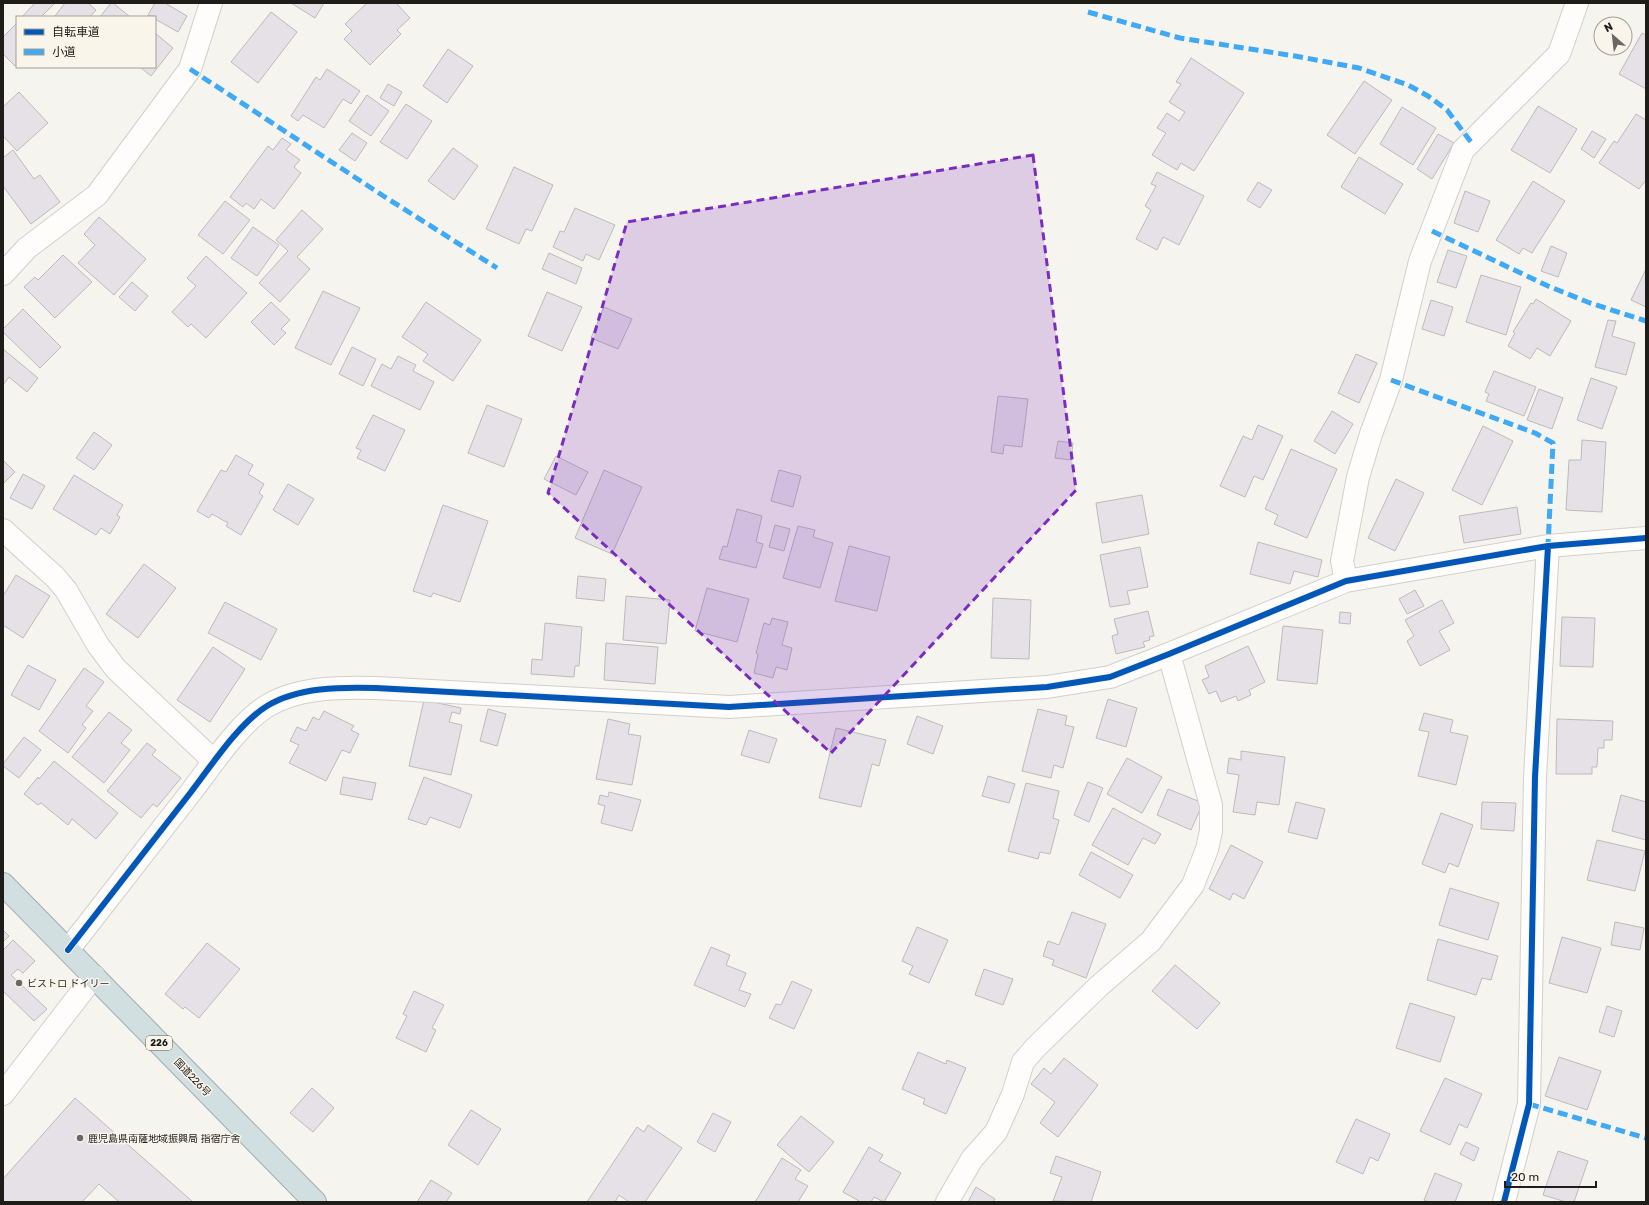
<svg xmlns="http://www.w3.org/2000/svg" width="1649" height="1205" font-family="Rubik,'Noto Sans JP',sans-serif">
	<style>
		.building { fill: #e6e1e7; stroke: #bcbbba }
		.lines { fill: none; stroke-linecap: round; stroke-linejoin: round }
		.street-casing { stroke: #d1d0cb; stroke-width: 24 }
		.highway-casing { stroke: #a0aeaf; stroke-width: 24 }
		.street { stroke: #fefdfc; stroke-width: 22 }
		.highway { stroke: #d1dfe1; stroke-width: 22 }
		.quiet { stroke: #3fa9f5; stroke-width: 5; stroke-dasharray: 10 5; stroke-linecap: butt }
		.cycleway-casing { stroke: #faf5eb; stroke-width: 8 }
		.cycleway { stroke: #0057b8; stroke-width: 6 }
		.marked { fill: #7b2cbf; fill-opacity: 0.2; stroke: #7b2cbf; stroke-width: 3; stroke-dasharray: 8 5; stroke-linejoin: round }
		.poi-dot { fill: #6a6864; stroke: #faf5eb; stroke-width: 1.5 }
		.labels { text-anchor: middle; stroke-width: 3; stroke-linejoin: round; paint-order: stroke }
		.shield { fill: #faf5eb; stroke: #615e59; stroke-width: 1 }
		.shield-label { font-size: 9px; font-weight: bold; fill: #1f1d1a }
		.poi-label { font-size: 10px; fill: #1f1d1a; stroke: #faf5eb; text-anchor: start }
		.street-label { font-size: 10px; fill: #1f1d1a; stroke: #faf5eb }
	</style>
	<rect width="100%" height="100%" fill="#f6f4ee"/>
	<path class="building" d="M35,3h20l-14,14h-19z
		M65,3h23l8,7 -6,7h-34l-1,-1z
		M111,3h2l17,14h-30z
		M155,3h10l22,13 -9,16 -23,-13v-2l-7,-2z
		M291,3h33l-9,15z
		M367,3h29l14,15 -13,12 4,4 -31,31 -26,-26 8,-8 -7,-7z
		M271,12l26,20 -39,51 -27,-21z
		M17,23v41l-2,2 -12,-12v-17z
		M155,33l18,15 -22,28 -11,-9h15z
		M1642,33l4,2v54l-27,-15z
		M448,49l25,17 -26,37 -24,-17z
		M1191,58l53,35 -50,78 -13,-8 -4,7 -25,-15 14,-22 -9,-5 10,-15 12,8 6,-9 -16,-10 12,-18 -5,-2z
		M327,69l33,22 -9,13 -8,-5 -19,29 -21,-13 -5,6 -7,-5 25,-39 4,3z
		M1364,81l28,19 -37,54 -28,-19z
		M388,84l14,8 -8,14 -14,-8z
		M19,92l29,31 -31,28 -14,-15v-29z
		M367,95l22,16 -18,25 -22,-15z
		M406,104l26,17 -25,38 -27,-17z
		M1538,106l39,23 -27,44 -39,-23z
		M1402,107l34,21 -23,37 -33,-21z
		M1636,114l10,6v60l-7,9 -40,-26 15,-22 3,2z
		M1592,131l14,8 -12,19 -13,-9z
		M352,133l15,10 -12,18 -16,-11z
		M1438,134l16,9 -22,36 -15,-10z
		M282,138l9,6 -5,6 14,10 -6,7 7,6 -27,36 -13,-10 -7,10 -8,-6 -3,4 -13,-10 38,-51 5,4z
		M453,148l25,18 -24,34 -26,-19z
		M13,150l21,29 6,-4 20,27 -29,22 -28,-38v-28z
		M1359,157l44,27 -18,30 -44,-27z
		M514,167l39,18 -21,46 -6,-2 -7,15 -33,-15z
		M1157,172l47,24 -25,49 -16,-8 -6,13 -21,-11 15,-29 -6,-4 11,-20 -5,-2z
		M1533,181l32,20 -33,52 -9,-5 -4,6 -23,-14z
		M1258,182l14,8 -12,18 -13,-8z
		M1465,191l25,10 -12,31 -24,-9z
		M225,201l25,19 -27,34 -25,-19z
		M575,208l40,17 -16,35 -13,-6 -3,7 -30,-14 7,-16 4,1z
		M302,210l21,19 -26,28 13,12 -30,33 -21,-19 29,-32 -12,-11z
		M99,217l47,42 -32,36 -36,-32 17,-18 -11,-11z
		M253,227l26,18 -22,31 -26,-18z
		M1551,246l16,7 -9,24 -17,-6z
		M1448,250l19,6 -11,32 -19,-6z
		M549,253l33,15 -6,16 -34,-15z
		M63,255l29,27 -37,36 -31,-31 11,-10 3,3z
		M206,256l41,37 -41,45 -15,-14 -3,3 -16,-15 24,-26 -9,-8z
		M1645,271h1v36l-15,-7z
		M1481,275l40,12 -15,48 -40,-13z
		M132,282l16,14 -13,15 -16,-14z
		M323,291l37,17 -29,57 -36,-17z
		M547,292l35,15 -20,44 -34,-15z
		M1536,299l35,22 -21,35 -13,-8 -7,11 -22,-13 7,-13 -2,-1 18,-29 2,1z
		M1431,300l22,7 -9,29 -22,-7z
		M271,302l19,18 -9,9 5,4 -12,12 -23,-23z
		M426,302l55,38 -28,41 -30,-20 5,-7 -26,-17z
		M604,307l28,12 -14,30 -27,-11z
		M23,309l38,38 -21,21 -37,-36v-3z
		M1608,320l8,1 -4,15 23,7 -9,32 -31,-8z
		M352,347l24,12 -13,27 -24,-12z
		M3,349l35,29 -11,14 -18,-15 -6,8z
		M1356,354l21,9 -18,40 -21,-10z
		M398,356l18,9 -3,6 21,11 -14,28 -49,-24 11,-22 9,5z
		M1494,371l42,16 -12,29 -38,-15 3,-7 -4,-2z
		M1591,378l26,9 -15,42 -25,-9z
		M1539,389l24,9 -11,31 -25,-9z
		M998,396l30,3 -6,48 -18,-2 -1,9 -12,-2z
		M487,405l35,14 -18,48 -36,-14z
		M1332,411l21,13 -18,30 -21,-13z
		M373,415l32,15 -20,41 -28,-13 4,-8 -5,-2z
		M1258,425l25,11 -20,44 -9,-4 -9,21 -25,-11 23,-50 9,4z
		M1483,426l30,15 -31,64 -30,-15z
		M94,432l18,13 -18,25 -18,-12z
		M1582,440l24,2 -4,70 -36,-2 3,-50h12z
		M1058,441l15,2 -2,17 -16,-2z
		M1291,449l46,20 -30,69 -33,-14 4,-9 -13,-6z
		M236,455l17,10 -5,9 16,10 -5,9 4,3 -22,39 -15,-9 2,-3 -16,-9 -3,4 -12,-7 24,-41 5,2z
		M556,456l32,16 -12,23 -32,-16z
		M3,460l12,12 -12,12z
		M604,470l38,17 -30,67 -37,-16z
		M779,470l22,6 -8,31 -22,-6z
		M23,474l22,12 -13,23 -22,-11z
		M74,475l49,30 -6,10 3,2 -10,17 -9,-6 -5,7 -43,-26z
		M1396,479l28,14 -29,58 -27,-13z
		M288,484l26,15 -16,26 -25,-15z
		M1142,495l7,39 -47,9 -6,-40z
		M443,505l45,16 -28,81 -27,-9 -2,4 -18,-6z
		M1517,507l4,27 -57,9 -5,-27z
		M737,509l25,7 -6,26 7,2 -7,24 -37,-9 4,-13 4,1z
		M775,525l15,4 -6,22 -15,-4z
		M798,526l17,4 -2,7 20,6 -13,45 -37,-10z
		M1258,542l64,18 -4,17 -24,-6 -4,13 -40,-10z
		M849,546l41,11 -13,54 -42,-10z
		M1140,547l8,40 -21,4 3,13 -20,3 -10,-52z
		M144,564l32,24 -38,50 -32,-24z
		M16,575l34,21 -27,42 -20,-13v-29z
		M578,576l28,3 -2,22 -28,-3z
		M707,588l42,11 -12,43 -42,-11z
		M1415,590l9,16 -17,8 -8,-15z
		M626,596l44,4 -4,44 -43,-4z
		M993,598l38,2 -2,59 -38,-1z
		M1442,600l12,23 -15,8 11,19 -30,16 -13,-25 7,-5 -9,-16z
		M225,602l52,27 -16,31 -53,-27z
		M1148,611l6,25 -5,1 1,3 -7,2 2,5 -29,7 -4,-18 6,-2 -4,-15z
		M1340,612l11,1 -1,11 -11,-1z
		M1562,617l33,1 -2,49 -33,-1z
		M772,618l16,4 -6,23 10,3 -5,22 -11,-3 -3,11 -19,-5 4,-19 -2,-1 8,-30 6,2z
		M545,623l37,4 -3,39h-4l-1,11 -43,-3 1,-15 10,1z
		M1283,626l40,4 -6,54 -40,-4z
		M606,643l52,4 -3,37 -51,-4z
		M1248,646l17,36 -16,8 2,5 -13,6 -2,-5 -15,6 -5,-11 -7,3 -7,-14 7,-3 -4,-11z
		M213,647l32,22 -35,53 -33,-22z
		M28,665l28,15 -17,30 -28,-15z
		M84,668l20,14 -18,24 7,5 -11,14 4,3 -18,25 -29,-22z
		M1108,699l29,9 -11,39 -30,-9z
		M424,700l37,8 -1,6 -8,-2 -3,10 13,3 -11,50 -42,-9z
		M488,709l18,5 -9,32 -17,-5z
		M1038,709l29,7 -2,9 9,2 -11,41 -9,-3 -3,13 -29,-7z
		M324,711l30,15 -3,4 8,4 -9,19 -8,-3 -16,31 -37,-18 10,-18 -9,-4 7,-14 9,4 7,-14 6,3z
		M109,712l23,18 -11,13 9,7 -26,33 -32,-26z
		M1424,713l29,7 -3,12 18,4 -12,49 -38,-9 11,-44 -10,-2z
		M917,716l26,10 -10,28 -26,-10z
		M608,719l22,5 -2,10 13,2 -9,49 -36,-6z
		M1557,719l56,2 -1,19h-8v8h-6l-1,19h-5v7h-36z
		M836,728l50,12 -7,26 -7,-2 -11,43 -42,-9z
		M749,730l28,9 -8,24 -28,-8z
		M24,737l17,13 -22,28 -16,-12v-2z
		M147,743l9,7 -4,5 29,23 -24,29 -4,-3 -12,14 -34,-27z
		M1241,751l44,6 -6,48 -22,-3 -2,13 -22,-3 6,-37 -12,-2 2,-15 12,2z
		M1127,758l35,19 -20,36 -35,-19z
		M54,761l64,52 -22,26 -24,-20 -4,6 -27,-22 -3,2 -14,-11 14,-17 1,2z
		M988,776l27,8 -6,19 -27,-7z
		M343,777l33,6 -4,17 -32,-6z
		M424,777l48,18 -12,33 -30,-11 -4,8 -18,-6z
		M1088,782l15,6 -14,34 -15,-7z
		M1026,783l33,8 -6,27 6,2 -9,34 -10,-2 -2,7 -30,-8z
		M1168,789l35,14 -12,27 -34,-15z
		M609,792l32,8 -9,31 -31,-8 4,-17 -7,-2 2,-9 8,2z
		M1621,795l25,7v38l-34,-9z
		M1296,802l29,7 -8,30 -29,-7z
		M1482,802l34,1 -2,28 -33,-2z
		M1113,808l48,26 -6,10 -12,-6 -15,27 -36,-20z
		M1441,813l32,12 -15,42 -9,-4 -4,10 -23,-9z
		M1597,840l48,11 -10,40 -48,-11z
		M1231,845l32,17 -19,37 -11,-6 -3,7 -21,-11z
		M1091,852l42,23 -13,23 -41,-23z
		M1450,888l49,15 -11,37 -49,-15z
		M1072,912l34,12 -20,54 -34,-13 2,-5 -11,-4 5,-15 11,4z
		M1615,922l29,6 -4,22 -29,-5z
		M917,927l31,13 -19,43 -20,-9 4,-8 -11,-5z
		M3,930l6,6 -6,6z
		M1562,937l39,11 -14,45 -38,-10z
		M1438,939l60,17 -7,24 -9,-2 -6,17 -49,-15z
		M13,940l22,21 -12,12 -5,-4 -7,6 36,34 -13,12 -31,-30v-41z
		M207,943l33,26 -41,49 -14,-11 -2,2 -18,-15z
		M711,947l19,8 -4,10 20,8 -7,17 12,4 -6,13 -51,-22z
		M1175,965l45,38 -23,26 -45,-38z
		M984,969l29,10 -10,26 -28,-10z
		M792,981l20,9 -18,39 -25,-11 7,-14 5,1z
		M414,991l30,14 -12,23 4,2 -10,22 -30,-14 11,-22 -4,-2z
		M1410,1003l45,14 -15,45 -44,-14z
		M1607,1006l15,5 -8,26 -15,-5z
		M918,1052l28,12 1,-4 19,8 -20,46 -23,-10 2,-5 -23,-10z
		M1559,1057l42,14 -14,39 -42,-14z
		M1064,1058l34,27 -40,52 -18,-14 15,-21 -24,-18 13,-16 7,6z
		M1445,1078l37,16 -15,34 -8,-4 -9,21 -30,-14z
		M312,1088l22,20 -21,24 -23,-19z
		M75,1098l118,104h-74l-20,-18 -17,18h-79v-23z
		M471,1110l30,19 -23,36 -30,-20z
		M713,1113l18,9 -16,30 -18,-10z
		M801,1116l33,26 -25,30 -32,-27z
		M1356,1119l34,15 -12,27 -8,-4 -7,17 -27,-12z
		M648,1125l34,23 -37,54h-16l-10,-7 -4,7h-28l50,-75 7,5z
		M1466,1142l13,6 -5,13 -14,-7z
		M869,1147l14,8 -4,6 22,12 -17,29 -10,-5 -3,5h-10l-18,-10z
		M1558,1151l30,10 -14,41h-8l-23,-7z
		M1056,1156l45,16 -10,30 -38,-1 9,-24 -12,-4z
		M782,1158l19,12 -6,9 13,7 -10,16h-43z
		M1435,1173l27,11 -7,18h-27l-4,-2z
		M431,1180l21,13 -6,9h-29z
		M976,1187l19,12 -2,3h-25z"/>
	<g class="lines">
		<g class="street-casing">
			<path id="street" d="M3,274l24,-26 70,-53 93,-126 21,-66
				M3,530l52,47 11,13 32,55 18,24 98,92
				M1346,581l-4,-20 16,-84 13,-43 20,-54 29,-119 43,-111 96,-96 18,-51
				M68,950c41,-53 82,-106 123,-158 20,-26 48,-69 76,-86 31,-19 74,-19 109,-18l353,19 318,-20 63,-10 59,-23 177,-73 202,-35 98,-8
				M3,1094l91,-118
				M947,1202l25,-43 24,-27 17,-38 10,-32 13,-15 63,-61 52,-45 42,-56 14,-36 4,-18v-26l-42,-151
				M1504,1202l25,-98 6,-327 13,-231"/>
		</g>
		<g class="highway-casing">
			<path id="highway" d="M3,884l312,318"/>
		</g>
		<use href="#street" class="street"/>
		<use href="#highway" class="highway"/>
		<path class="quiet" d="M1088,12l92,26 115,18 64,12 49,17 20,11 19,14 24,32
			M190,69l195,128 112,71
			M1432,231l116,55 42,17 56,18
			M1391,380l144,53 18,10 -5,103
			M1529,1104l117,34"/>
		<g class="cycleway-casing">
			<path id="cycleway" d="M68,950c41,-53 82,-106 123,-158 20,-26 48,-69 76,-86 31,-19 74,-19 109,-18l353,19 318,-20 63,-10 59,-23 177,-73 202,-35 98,-8
				M1504,1202l25,-98 6,-327 13,-231"/>
		</g>
		<use href="#cycleway" class="cycleway"/>
	</g>
	<path class="marked" d="M1033,155l43,335 -245,263 -283,-260 79,-271z"/>
	<g class="poi-dot">
		<circle cx="19" cy="983" r="4"/>
		<circle cx="80" cy="1138" r="4"/>
	</g>
	<g class="labels">
		<rect class="shield" x="146" y="1036" width="26" height="14" rx="3"/>
		<g class="shield-label">
			<text x="159" y="1046">226</text>
		</g>
		<g class="poi-label">
			<text x="27" y="987">ビストロ ドイリー</text>
			<text x="88" y="1142">鹿児島県南薩地域振興局 指宿庁舍</text>
		</g>
		<g class="street-label">
			<text transform="translate(193 1077) rotate(46)" y="4">国道226号</text>
		</g>
	</g>
	<rect width="1649" height="1205" fill="none" stroke="#1f1d1a" stroke-width="8"/>
	<rect x="16" y="16" width="140" height="52" fill="#faf5eb" stroke="#a29f97"/>
	<rect x="24" y="29" width="20" height="6" fill="#0057b8" stroke="#a29f97"/>
	<text x="52" y="36" font-size="12" fill="#1f1d1a">自転車道</text>
	<rect x="24" y="49" width="20" height="6" fill="#3fa9f5" stroke="#a29f97"/>
	<text x="52" y="56" font-size="12" fill="#1f1d1a">小道</text>
	<g transform="translate(1613 36) rotate(332)"><circle r="19" fill="#faf5eb" stroke="#a29f97"/>
	<path d="M0-3L7 15L0 10L-7 15Z" fill="#6a6864"/>
	<text y="-6" font-size="11" font-weight="bold" text-anchor="middle" fill="#1f1d1a">N</text>
	</g>
	<path d="M1505 1181v6h91v-6" fill="none" stroke="#1f1d1a" stroke-width="2"/>
	<text x="1511" y="1181" font-size="12" fill="#1f1d1a" stroke="#faf5eb" stroke-width="3" paint-order="stroke">20 m</text>
</svg>
